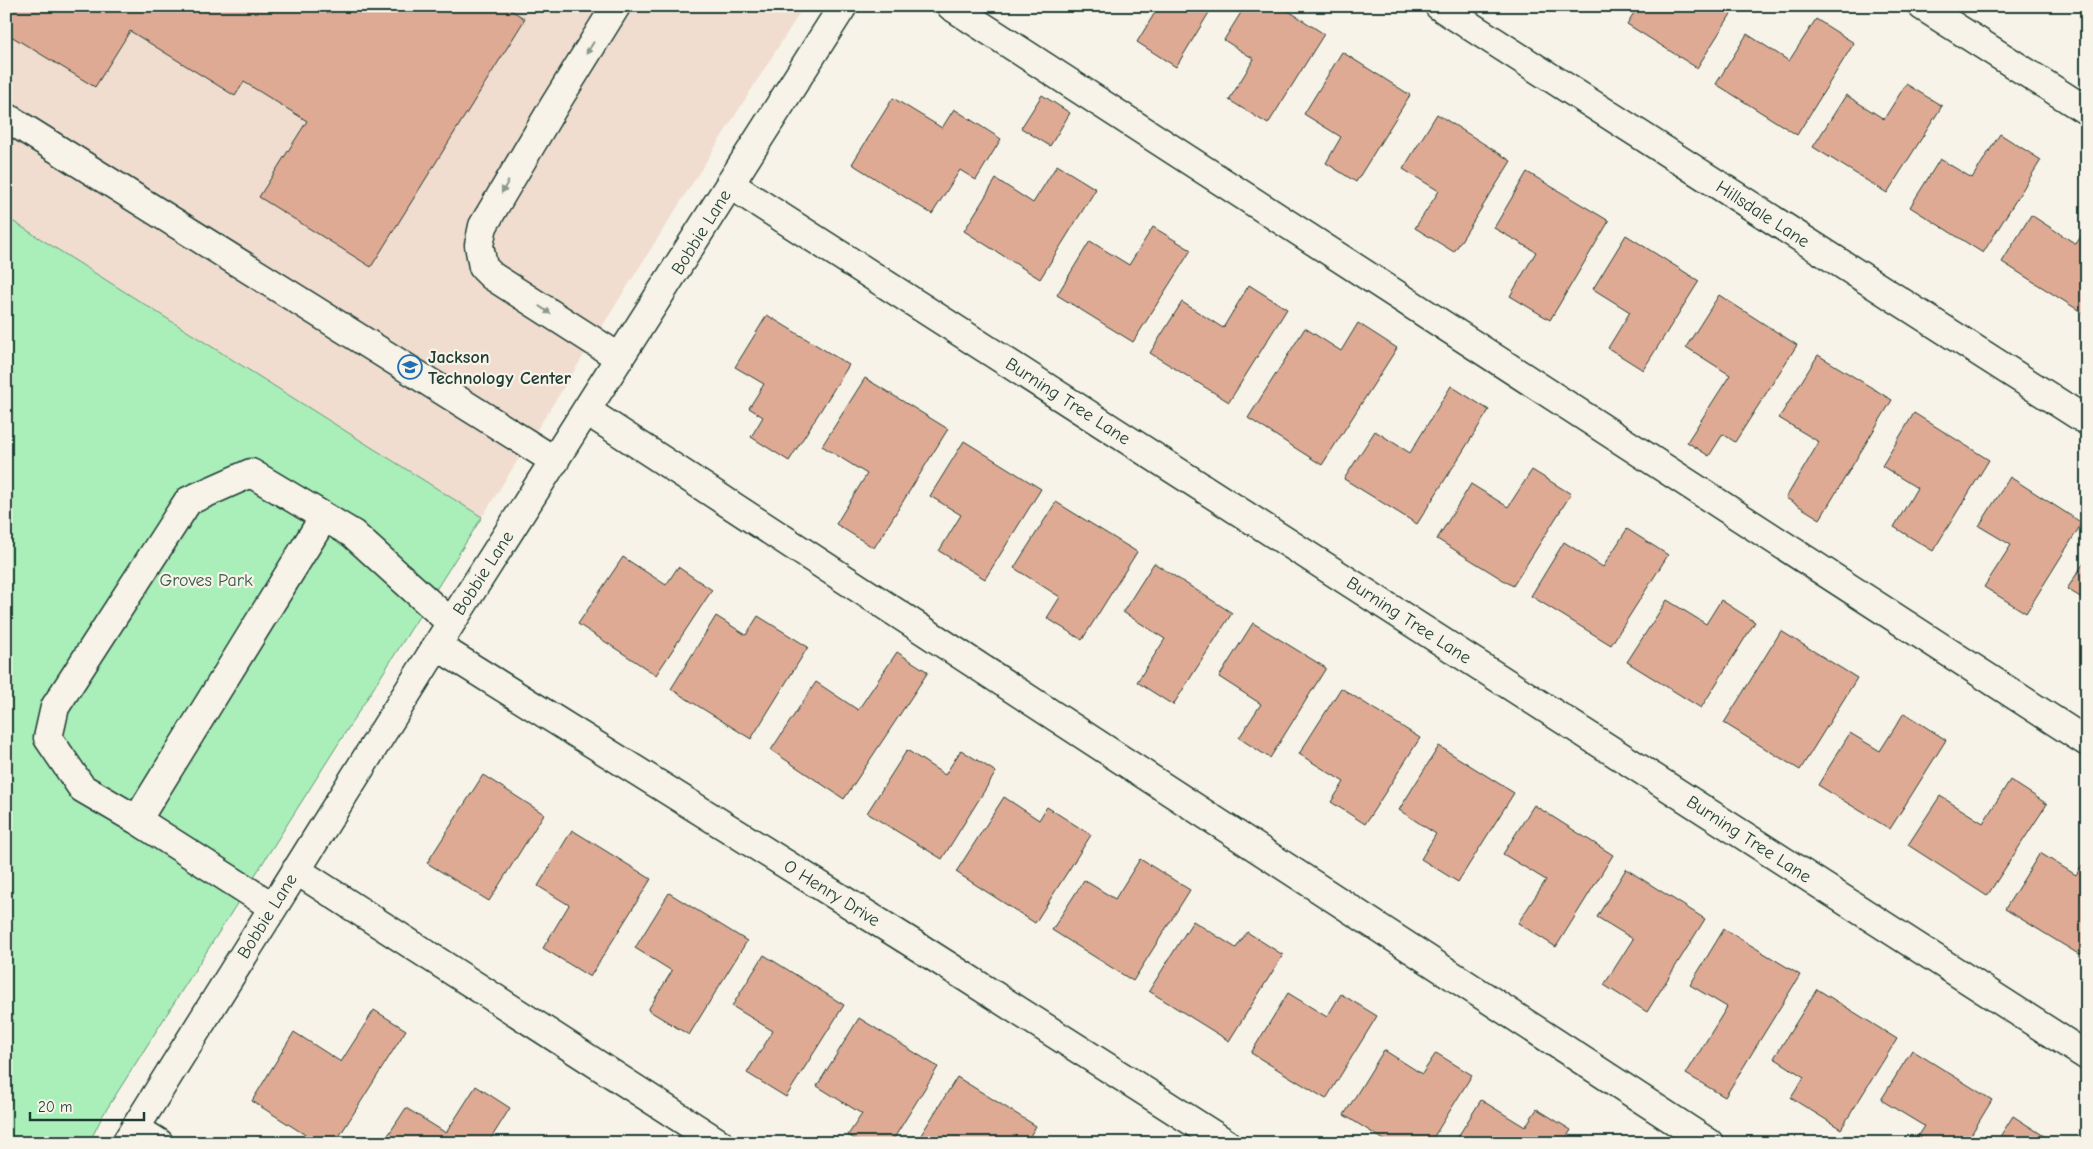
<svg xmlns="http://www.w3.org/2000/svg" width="2093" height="1149" font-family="'Comic Neue',sans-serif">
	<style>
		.built { fill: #f0ddcf }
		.green { fill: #aaeeb9; stroke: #649676 }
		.building { fill: #dfaa94; stroke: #1f3d34 }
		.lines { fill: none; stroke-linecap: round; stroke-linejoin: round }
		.minor-casing { stroke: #1f3d34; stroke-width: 31 }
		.minor { stroke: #f7f3e8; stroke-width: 28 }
		.oneway { fill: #8b988e }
		.labels { text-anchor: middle; stroke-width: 4.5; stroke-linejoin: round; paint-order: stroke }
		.street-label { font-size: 18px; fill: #1f3d34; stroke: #f7f3e8 }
		.poi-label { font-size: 18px; font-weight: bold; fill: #1f3d34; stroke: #f7f3e8; text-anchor: start }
		.park-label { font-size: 18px; fill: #345848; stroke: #f7f3e8 }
	</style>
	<rect width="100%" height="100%" fill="#f7f3e8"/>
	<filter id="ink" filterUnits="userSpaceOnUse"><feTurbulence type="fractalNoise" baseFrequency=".02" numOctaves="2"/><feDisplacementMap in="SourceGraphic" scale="10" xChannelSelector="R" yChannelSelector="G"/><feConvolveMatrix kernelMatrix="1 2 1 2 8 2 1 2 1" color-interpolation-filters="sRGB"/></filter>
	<g filter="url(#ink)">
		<path class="built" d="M6,6h798l-322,511 -476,-300z"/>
		<path class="green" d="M6,217l476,300 -379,598 -14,28h-83z"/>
		<path class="building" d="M6,6h499l20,13 -154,248 -112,-70 48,-76 -63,-39 -9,14 -105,-65 -35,56 -89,-54z
			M1159,6h54l-37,61 -39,-25z
			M1245,6h36l43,28 -56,90 -39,-24 25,-41 -30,-19z
			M1638,6h98l-39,62 -70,-44z
			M1816,19l38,24 -57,92 -81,-51 31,-50 42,27z
			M1342,52l68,43 -54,87 -30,-19 15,-26 -37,-23z
			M1906,84l36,22 -55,87 -74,-46 33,-52 38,24z
			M1042,95l28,18 -20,33 -29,-18z
			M893,98l49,30 12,-19 47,30 -25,41 -16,-10 -28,44 -80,-50z
			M1437,114l74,47 -57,91 -39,-24 24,-37 -36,-22z
			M2000,134l41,26 -58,93 -73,-46 30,-48 32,19z
			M1057,165l39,24 -56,90 -76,-48 32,-52 37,24z
			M1527,172l82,49 -59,99 -40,-24 26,-44 -42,-24z
			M2031,215l45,29 11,-17v80l-4,6 -81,-51z
			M1153,227l38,23 -58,92 -76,-47 33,-54 39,24z
			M1626,235l73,46 -56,89 -35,-22 22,-36 -37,-23z
			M1249,285l38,24 -58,93 -79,-49 32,-51 41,26z
			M1719,295l78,50 -62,97 -12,-8 -14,22 -22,-14 43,-67 -44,-28z
			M767,315l82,50 -60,96 -38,-24 12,-20 -14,-9 15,-24 -29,-17z
			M1358,323l39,25 -75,117 -74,-47 57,-90 36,23z
			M1818,355l74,45 -72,119 -34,-21 33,-56 -40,-24z
			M865,378l83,51 -74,119 -38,-24 31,-50 -45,-28z
			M1451,386l38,24 -72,114 -73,-45 31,-48 35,22z
			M1914,413l75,47 -56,91 -39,-24 23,-39 -35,-22z
			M964,441l77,48 -56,90 -46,-28 22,-36 -31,-19z
			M1532,470l39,24 -58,92 -76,-47 34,-55 37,23z
			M2010,477l72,46 -56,90 -42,-26 27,-42 -32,-19z
			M1056,502l81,50 -55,88 -35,-22 13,-21 -46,-29z
			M1627,529l41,26 -57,90 -80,-49 33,-54 39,25z
			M623,557l43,28 12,-18 34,23 -56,85 -78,-51z
			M2087,558v43l-20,-12z
			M1154,563l78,50 -59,92 -36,-23 28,-43 -42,-27z
			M1667,600l39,24 15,-24 34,22 -54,86 -74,-46z
			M716,616l30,19 12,-19 50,31 -57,92 -80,-50z
			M1253,623l73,45 -56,90 -31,-20 22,-34 -42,-27z
			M1781,631l76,47 -57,92 -76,-47z
			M2087,644v16l-7,-5z
			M897,652l31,20 -84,127 -73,-49 45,-68 42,28z
			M1341,688l79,50 -55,86 -34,-22 13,-20 -45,-28z
			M1904,713l42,27 -56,89 -72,-44 32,-52 30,18z
			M1439,746l75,47 -56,89 -37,-23 15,-25 -37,-24z
			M907,750l38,25 16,-25 35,22 -54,87 -75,-46z
			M483,775l61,39 -55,87 -62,-38z
			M2010,780l37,24 -60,92 -79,-51 32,-49 43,27z
			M1004,797l35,23 8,-13 44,28 -56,88 -79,-51z
			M1534,805l79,50 -57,92 -38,-24 28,-43 -43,-26z
			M572,830l79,49 -61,98 -47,-29 26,-43 -31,-19z
			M2040,853l36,22 11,-18v87l-7,11 -75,-46z
			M1140,859l50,31 -57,91 -81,-51 32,-50 31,19z
			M1626,869l79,50 -58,93 -43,-27 29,-46 -36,-22z
			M669,893l78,48 -58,94 -41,-25 24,-39 -37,-23z
			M1193,921l43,27 11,-16 36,23 -54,86 -80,-50z
			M1724,929l76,46 -75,122 -39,-23 41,-67 -37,-22z
			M764,955l80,50 -58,92 -39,-24 26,-42 -41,-25z
			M1817,989l80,50 -56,90 -50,-31 13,-21 -30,-19z
			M1288,993l39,24 14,-23 36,22 -51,83 -75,-46z
			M374,1010l32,20 -71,113h-17l-66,-42 42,-69 47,30z
			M859,1018l79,49 -47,76h-30l-13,-8 14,-21 -45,-28z
			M1384,1050l38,24 14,-21 36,22 -42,68h-41l-45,-28z
			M1912,1050l80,50 -26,43h-53l11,-17 -43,-26z
			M957,1077l79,49 -10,17h-110z
			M476,1086l34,22 -22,35h-105l23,-35 40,25z
			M1481,1100l44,27 12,-18 34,21 -8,13h-109z
			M2013,1116l42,27h-59z"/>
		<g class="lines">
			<g class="minor-casing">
				<path id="minor" d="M616,6l-62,100 -71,120 -4,19 4,22 9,9 128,82
					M951,6l1136,736
					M1439,6l648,415
					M1922,6l165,105
					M6,117l549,344
					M731,185l1356,871
					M587,411l1122,732
					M437,646l483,302 306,195
					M137,820l187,-303
					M296,870l423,273
					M273,907l-136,-87 -55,-32 -34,-50 7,-31 133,-206 63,-28 102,61 98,89
					M135,1128l24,15
					M126,1143l325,-520 392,-617"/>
			</g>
			<use href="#minor" class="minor"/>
		</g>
		<defs><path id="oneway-solid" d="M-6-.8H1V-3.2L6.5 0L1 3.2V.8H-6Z" transform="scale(1.25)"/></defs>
		<g class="oneway">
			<use href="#oneway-solid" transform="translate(590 48) rotate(122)"/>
			<use href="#oneway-solid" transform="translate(505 187) rotate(120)"/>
			<use href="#oneway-solid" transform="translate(545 310) rotate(33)"/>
		</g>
	</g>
	<defs>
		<g id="school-ring" transform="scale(1.25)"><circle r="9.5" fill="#f7f3e8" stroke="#1f6fb2" stroke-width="1.5"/><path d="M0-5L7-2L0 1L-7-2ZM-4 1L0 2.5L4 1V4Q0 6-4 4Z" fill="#1f6fb2"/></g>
	</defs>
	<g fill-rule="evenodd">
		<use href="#school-ring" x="410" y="367"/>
	</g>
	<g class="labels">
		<g class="street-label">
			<text transform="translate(1763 214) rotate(33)" y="6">Hillsdale Lane</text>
			<text transform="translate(701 232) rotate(-58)" y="6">Bobbie Lane</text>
			<text transform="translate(1068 401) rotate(33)" y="6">Burning Tree Lane</text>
			<text transform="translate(483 573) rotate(-57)" y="6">Bobbie Lane</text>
			<text transform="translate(1409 620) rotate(33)" y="6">Burning Tree Lane</text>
			<text transform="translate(1749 839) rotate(33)" y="6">Burning Tree Lane</text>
			<text transform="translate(832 893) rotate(32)" y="6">O Henry Drive</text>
			<text transform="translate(267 916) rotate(-58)" y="6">Bobbie Lane</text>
		</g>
		<g class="poi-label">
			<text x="428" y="363">Jackson<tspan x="428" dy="21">Technology Center</tspan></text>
		</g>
		<g class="park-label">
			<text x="206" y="586">Groves Park</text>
		</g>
	</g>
	<rect width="2093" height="1149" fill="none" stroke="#f7f3e8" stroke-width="25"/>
	<rect x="12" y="12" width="2068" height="1124" fill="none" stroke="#1f3d34" stroke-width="2" filter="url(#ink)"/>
	<path d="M30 1112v8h114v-8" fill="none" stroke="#1f3d34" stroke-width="2.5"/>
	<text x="38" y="1112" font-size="15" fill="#1f3d34" stroke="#f7f3e8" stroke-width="4" paint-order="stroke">20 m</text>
</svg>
